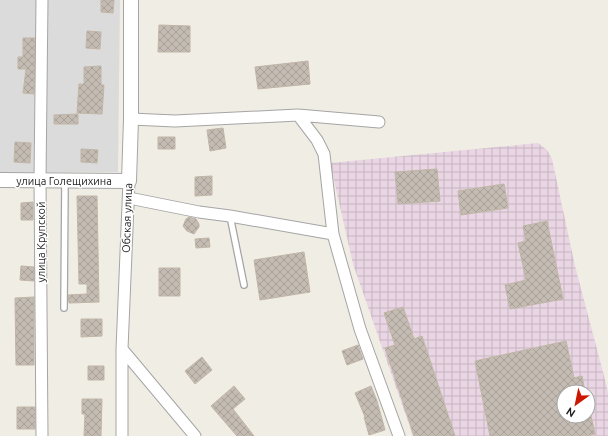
<svg xmlns="http://www.w3.org/2000/svg" width="608" height="436" font-family="Ubuntu,sans-serif">
	<style>
		.residential { fill: #dcdbdb }
		.industrial { fill: url(#industrial-grid); fill-rule: evenodd }
		.building { fill: url(#building-cross-hatch); stroke: #c1b5a6 }
		.lines { fill: none; stroke-linecap: round; stroke-linejoin: round }
		.service-casing { stroke: #a5a5a5; stroke-width: 8 }
		.minor-casing { stroke: #a5a5a5; stroke-width: 13 }
		.tertiary-casing { stroke: #a5a5a5; stroke-width: 16 }
		.service { stroke: #fff; stroke-width: 5.5 }
		.minor { stroke: #fff; stroke-width: 11 }
		.tertiary { stroke: #fff; stroke-width: 14 }
		.labels { text-anchor: middle; stroke-width: 3; stroke-linejoin: round; paint-order: stroke }
		.street-label { font-size: 11px; fill: #1e1e1e; stroke: #fff }
	</style>
	<defs>
		<pattern id="industrial-grid" width="8" height="8" patternUnits="userSpaceOnUse"><rect width="8" height="8" fill="#e9d5e3"/><path d="M0 4h8M4 0v8" fill="none" stroke="#c7b6c2"/></pattern>
		<pattern id="building-cross-hatch" width="8" height="8" patternUnits="userSpaceOnUse"><rect width="8" height="8" fill="#c4bcb3"/><path d="M0 0l8 8M0 8l8-8" fill="none" stroke="#a8a19a"/></pattern>
	</defs>
	<rect width="100%" height="100%" fill="#efede4"/>
	<path class="residential" d="M0,0h120l-2,172h-118z"/>
	<path class="industrial" d="M538,143l9,7 5,9 23,107 28,106 5,20v44h-195l-60,-172 -23,-101zM564,392h24v24h-24z"/>
	<path class="building" d="M101,0h13l-1,13 -12,-1z
		M159,25l31,1v26h-32z
		M87,31l14,1 -1,17 -14,-1z
		M23,38h12l-1,56 -11,-1 3,-24h-8v-12h5z
		M308,61l2,23 -52,5 -3,-22z
		M101,66v19h3l-2,29 -25,-1 2,-29h5v-17z
		M78,114v10h-24v-9z
		M223,128l3,20 -16,3 -3,-21z
		M158,137h17v12h-17z
		M15,142l16,1 -1,20 -16,-1z
		M81,149l17,1 -1,13 -16,-1z
		M437,169l3,32 -42,3 -3,-32z
		M212,176v19l-17,1v-19z
		M504,184l4,24 -47,7 -3,-24z
		M77,196h20l2,106 -30,1 -1,-8 19,-1v-10h-8z
		M33,202v18h-12v-17z
		M189,217l7,2 3,5v3l-5,7 -7,-3 -4,-5 3,-7z
		M547,221l16,78 -53,10 -5,-24 21,-5 -8,-37 8,-2 -3,-15z
		M209,238l1,9 -14,1 -1,-9z
		M304,252l6,40 -50,8 -6,-40z
		M21,266l13,1v14l-14,-1z
		M159,268h21v28h-21z
		M34,297v68h-18l-1,-67z
		M403,307l11,32 8,-3 33,100h-41l-29,-88 10,-3 -11,-32z
		M81,319h21v17l-21,1z
		M566,341l8,37 8,-2 3,16h-21v24h27l4,18 -9,2h-96l-15,-75z
		M358,345l5,14 -16,6 -5,-14z
		M202,357l10,13 -17,14 -10,-13z
		M88,366h16v14h-16z
		M234,386l11,13 -12,10 21,27h-17l-26,-30z
		M371,386l6,15 8,29 -16,5 -5,-18h1l-10,-24z
		M82,399h20l-1,37h-17l1,-22h-3z
		M17,407h18v22h-18z"/>
	<g class="lines">
		<g class="service-casing">
			<path id="service" d="M230,216l14,69
				M64,308l1,-127"/>
		</g>
		<g class="minor-casing">
			<path id="minor" d="M42,0l-2,180 2,256
				M298,115l19,25 7,14 9,80 27,95 39,107
				M131,119l44,2 123,-6 81,7
				M129,198l70,14 31,4 103,18
				M122,349l73,87
				M122,436v-87l7,-168"/>
		</g>
		<g class="tertiary-casing">
			<path id="tertiary" d="M0,180l129,1 2,-62v-119"/>
		</g>
		<use href="#service" class="service"/>
		<use href="#minor" class="minor"/>
		<use href="#tertiary" class="tertiary"/>
	</g>
	<g class="labels">
		<g class="street-label">
			<text x="64" y="185">улица Голещихина</text>
			<text transform="translate(127 218) rotate(-88)" y="4">Обская улица</text>
			<text transform="translate(41 242) rotate(-90)" y="4">улица Крупской</text>
		</g>
	</g>
	<g transform="translate(576 404) rotate(213)"><circle r="19" fill="#ffffff" stroke="#a5a5a5"/>
	<path d="M0-3L7 15L0 10L-7 15Z" fill="#cc1800"/>
	<text y="-6" font-size="11" font-weight="bold" text-anchor="middle" fill="#1e1e1e">N</text>
	</g>
</svg>
